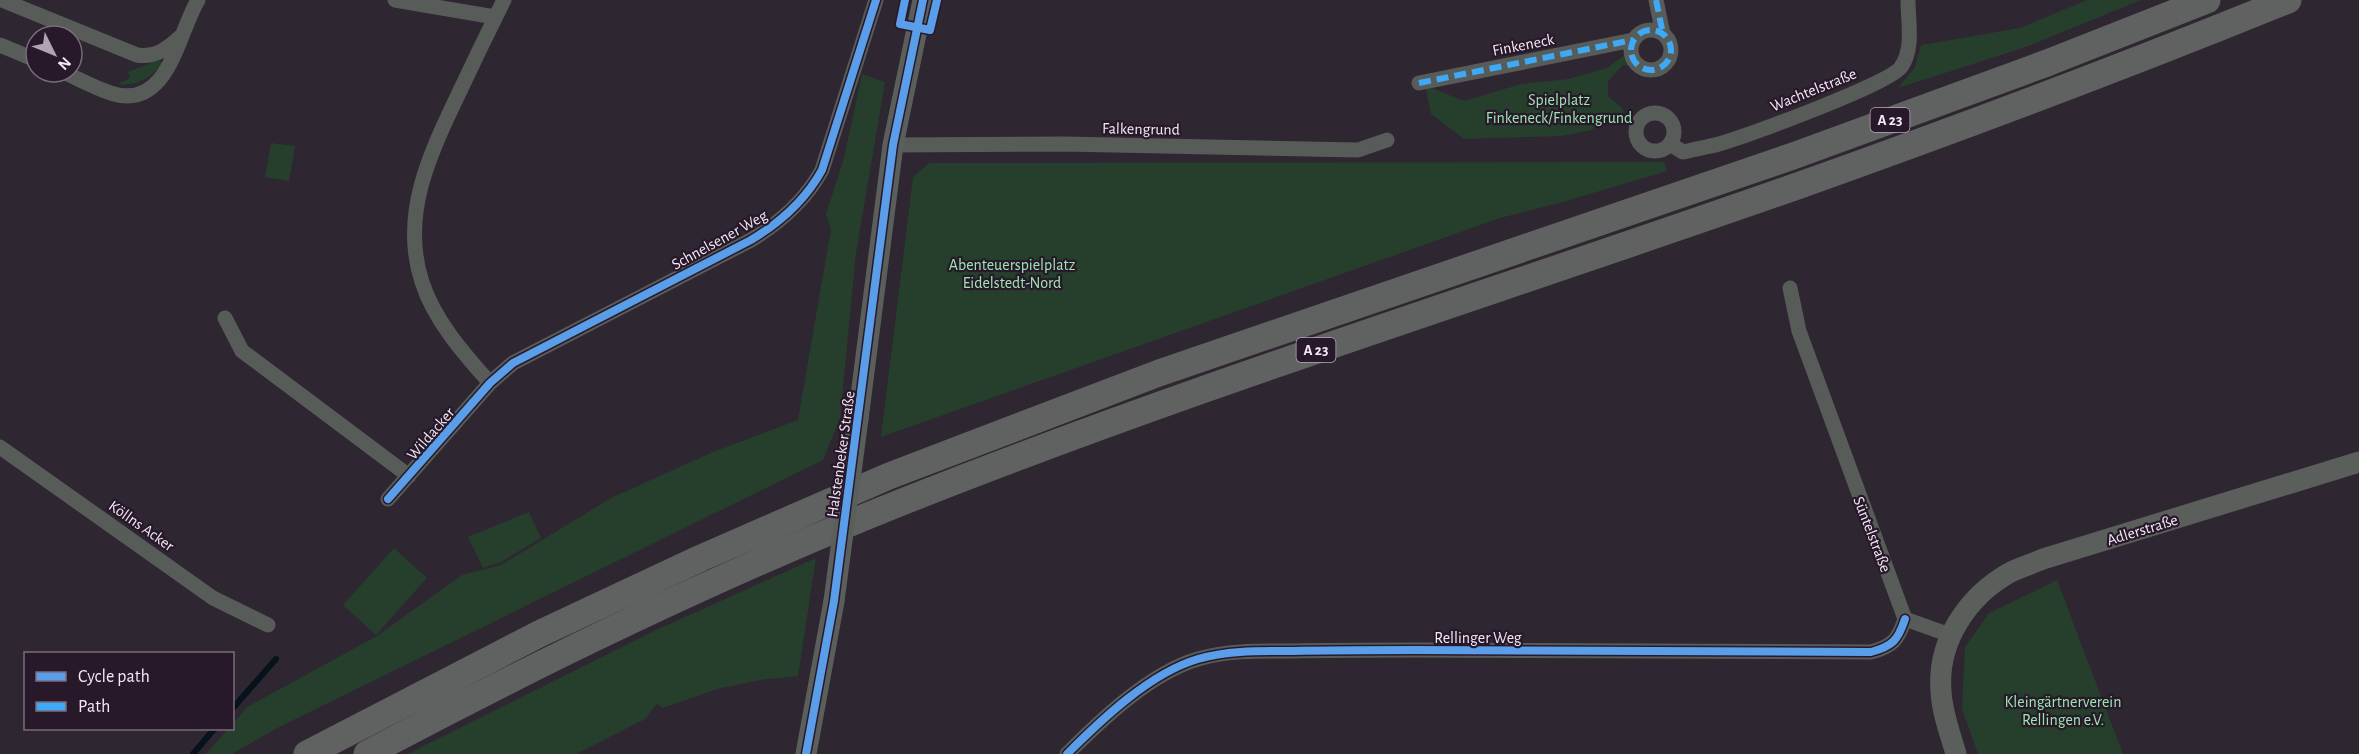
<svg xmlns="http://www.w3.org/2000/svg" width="2359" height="754" font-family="'Alegreya Sans',sans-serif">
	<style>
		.green { fill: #263f2d }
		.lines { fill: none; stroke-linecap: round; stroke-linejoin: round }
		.stream { stroke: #06131d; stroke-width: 6 }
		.street { stroke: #585c59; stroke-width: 15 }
		.secondary { stroke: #5b5f5c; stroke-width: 21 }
		.highway { stroke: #5f6260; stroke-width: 27 }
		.secondary-bridge { stroke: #5b5f5c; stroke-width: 21 }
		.quiet { stroke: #3fa9f5; stroke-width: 6; stroke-dasharray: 12 6; stroke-linecap: butt }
		.cycleway-casing { stroke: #28192a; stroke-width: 11 }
		.cycleway { stroke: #5a9eea; stroke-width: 8 }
		.labels { text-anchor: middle; stroke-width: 4.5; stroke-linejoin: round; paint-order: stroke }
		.shield { fill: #28192a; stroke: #b6abb8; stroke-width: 1.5 }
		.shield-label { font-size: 15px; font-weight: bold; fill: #f3e9f5 }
		.street-label { font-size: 16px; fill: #f3e9f5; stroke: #28192a }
		.park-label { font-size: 16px; fill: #9be7b0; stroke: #28192a }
	</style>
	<rect width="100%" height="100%" fill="#2e2630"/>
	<path class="green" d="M2087,0h54l-115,47 -128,41 17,-21 6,-22 99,-17z
		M1627,53l4,13 -8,-1 -15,16v15l15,13 1,8 -21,1 -11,12 -31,6 -97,3 -33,-25 -6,-29 39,16 57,-17 47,-5 39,-11z
		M159,60l4,4c-13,13 -25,23 -45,20l12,-6 -2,-6z
		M862,74l23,8 -29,171 -16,165 -17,42 -546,268 -45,26h-26l22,-25 4,-1 1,-4 14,-17 130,-71 85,-61 39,-10 110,-67 102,-46 85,-32 33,-191 -5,-15 18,-56z
		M271,143l24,3 -6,35 -24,-4z
		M1664,162l3,9 -104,31 -63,16 -619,219 32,-260 16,-14z
		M529,512l12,26 -40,24 -18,6 -15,-31z
		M394,548l33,30 -51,57 -33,-30z
		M816,558l-18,118 -38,4 -43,9 -54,19 -6,-4 -12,15 -69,35h-169l247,-123z
		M2057,580l66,174h-145l-16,-45 3,-62 24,-34z"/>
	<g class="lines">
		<path class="stream" d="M232,709l44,-50
			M193,754l22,-26"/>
		<path class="street" d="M2,0l135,55c18,3 30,-6 43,-18
			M395,0l100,17
			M1656,0l7,34
			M1631 50a20 20 0 1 1 40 0a20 20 0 1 1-40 0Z
			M0,45l36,15
			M63,72c16,7 34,17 51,22 55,15 64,-61 84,-94
			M1419,83l214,-43
			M1636 132a19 19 0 1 1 38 0a19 19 0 1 1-38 0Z
			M1670,144l13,8c12,-3 25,-5 36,-8 27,-8 171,-60 182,-77 13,-18 7,-45 7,-67
			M893,145l171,-1 294,6 29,-10
			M1790,288l9,43 106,288
			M225,318l17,33 167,125
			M490,383c-26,-29 -56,-63 -68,-101 -22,-67 8,-128 36,-187 15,-32 30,-63 46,-95
			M0,447l213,151 55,27
			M388,499l102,-116 23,-20 238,-123c30,-18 54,-39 71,-70l54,-170
			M1905,619l45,16
			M1067,754c34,-34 83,-81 131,-95 30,-9 63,-8 94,-8 41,-1 82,-1 122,-1 153,1 305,1 457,2 22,-6 27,-12 34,-33"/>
		<path class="secondary" d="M858,419l35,-274 30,-145
			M806,754l28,-153
			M1956,754c-6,-21 -14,-41 -15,-63 -4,-49 26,-94 68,-118 11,-6 23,-9 34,-14l316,-97"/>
		<path class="highway" d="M307,754l234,-121 160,-75 188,-82 270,-103 634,-217 254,-93 160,-63
			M367,754c174,-93 352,-179 535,-252 296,-118 600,-212 901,-318 163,-58 325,-119 485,-184"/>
		<path class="secondary-bridge" d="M834,601l24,-182"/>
		<path class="quiet" d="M1656,0l7,34
			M1631 50a20 20 0 1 1 40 0a20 20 0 1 1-40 0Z
			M1419,83l214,-43"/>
		<g class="cycleway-casing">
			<path id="cycleway" d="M905,0l-5,24 30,6 7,-30
				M388,499l102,-116 23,-20 238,-123c30,-18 54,-39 71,-70l54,-170
				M806,754l28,-153 59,-456 30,-145
				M1067,754c34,-34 83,-81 131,-95 30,-9 63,-8 94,-8 41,-1 82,-1 122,-1 153,1 305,1 457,2 22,-6 27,-12 34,-33"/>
		</g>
		<use href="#cycleway" class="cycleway"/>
	</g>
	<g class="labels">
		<g class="shield">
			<rect x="1870.5" y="108" width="39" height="24" rx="4.5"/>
			<rect x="1296.5" y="338" width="39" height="24" rx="4.5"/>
		</g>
		<g class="shield-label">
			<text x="1890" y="125">A 23</text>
			<text x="1316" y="355">A 23</text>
		</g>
		<g class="street-label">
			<text transform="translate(1523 44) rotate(-11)" y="6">Finkeneck</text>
			<text transform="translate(1813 89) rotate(-22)" y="6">Wachtelstraße</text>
			<text transform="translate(1141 128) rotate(1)" y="6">Falkengrund</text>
			<text transform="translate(719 239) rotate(-29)" y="6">Schnelsener Weg</text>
			<text transform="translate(430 433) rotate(-49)" y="6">Wildacker</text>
			<text transform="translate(840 454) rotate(-82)" y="6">Halstenbeker Straße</text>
			<text transform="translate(142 525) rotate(35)" y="6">Köllns Acker</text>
			<text transform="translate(2142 529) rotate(-17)" y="6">Adlerstraße</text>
			<text transform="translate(1873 534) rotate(69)" y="6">Süntelstraße</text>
			<text x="1478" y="643">Rellinger Weg</text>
		</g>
		<g class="park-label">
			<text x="1559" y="105">Spielplatz<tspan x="1559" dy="18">Finkeneck/Finkengrund</tspan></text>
			<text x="1012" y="270">Abenteuerspielplatz<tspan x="1012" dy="18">Eidelstedt-Nord</tspan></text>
			<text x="2063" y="707">Kleingärtnerverein<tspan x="2063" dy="18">Rellingen e.V.</tspan></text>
		</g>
	</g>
	<rect x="24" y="652" width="210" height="78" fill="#28192a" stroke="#796c7b" stroke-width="1.5"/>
	<rect x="36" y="672" width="30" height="9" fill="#5a9eea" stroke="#796c7b" stroke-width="1.5"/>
	<text x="78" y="682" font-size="18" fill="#f3e9f5">Cycle path</text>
	<rect x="36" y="702" width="30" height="9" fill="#3fa9f5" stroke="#796c7b" stroke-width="1.5"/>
	<text x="78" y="712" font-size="18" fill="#f3e9f5">Path</text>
	<g transform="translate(54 54) rotate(133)"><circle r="28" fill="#28192a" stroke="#796c7b" stroke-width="1.5"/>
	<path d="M0-4.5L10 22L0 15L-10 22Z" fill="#aea5b0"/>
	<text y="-9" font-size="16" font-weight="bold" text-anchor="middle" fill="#f3e9f5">N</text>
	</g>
</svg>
